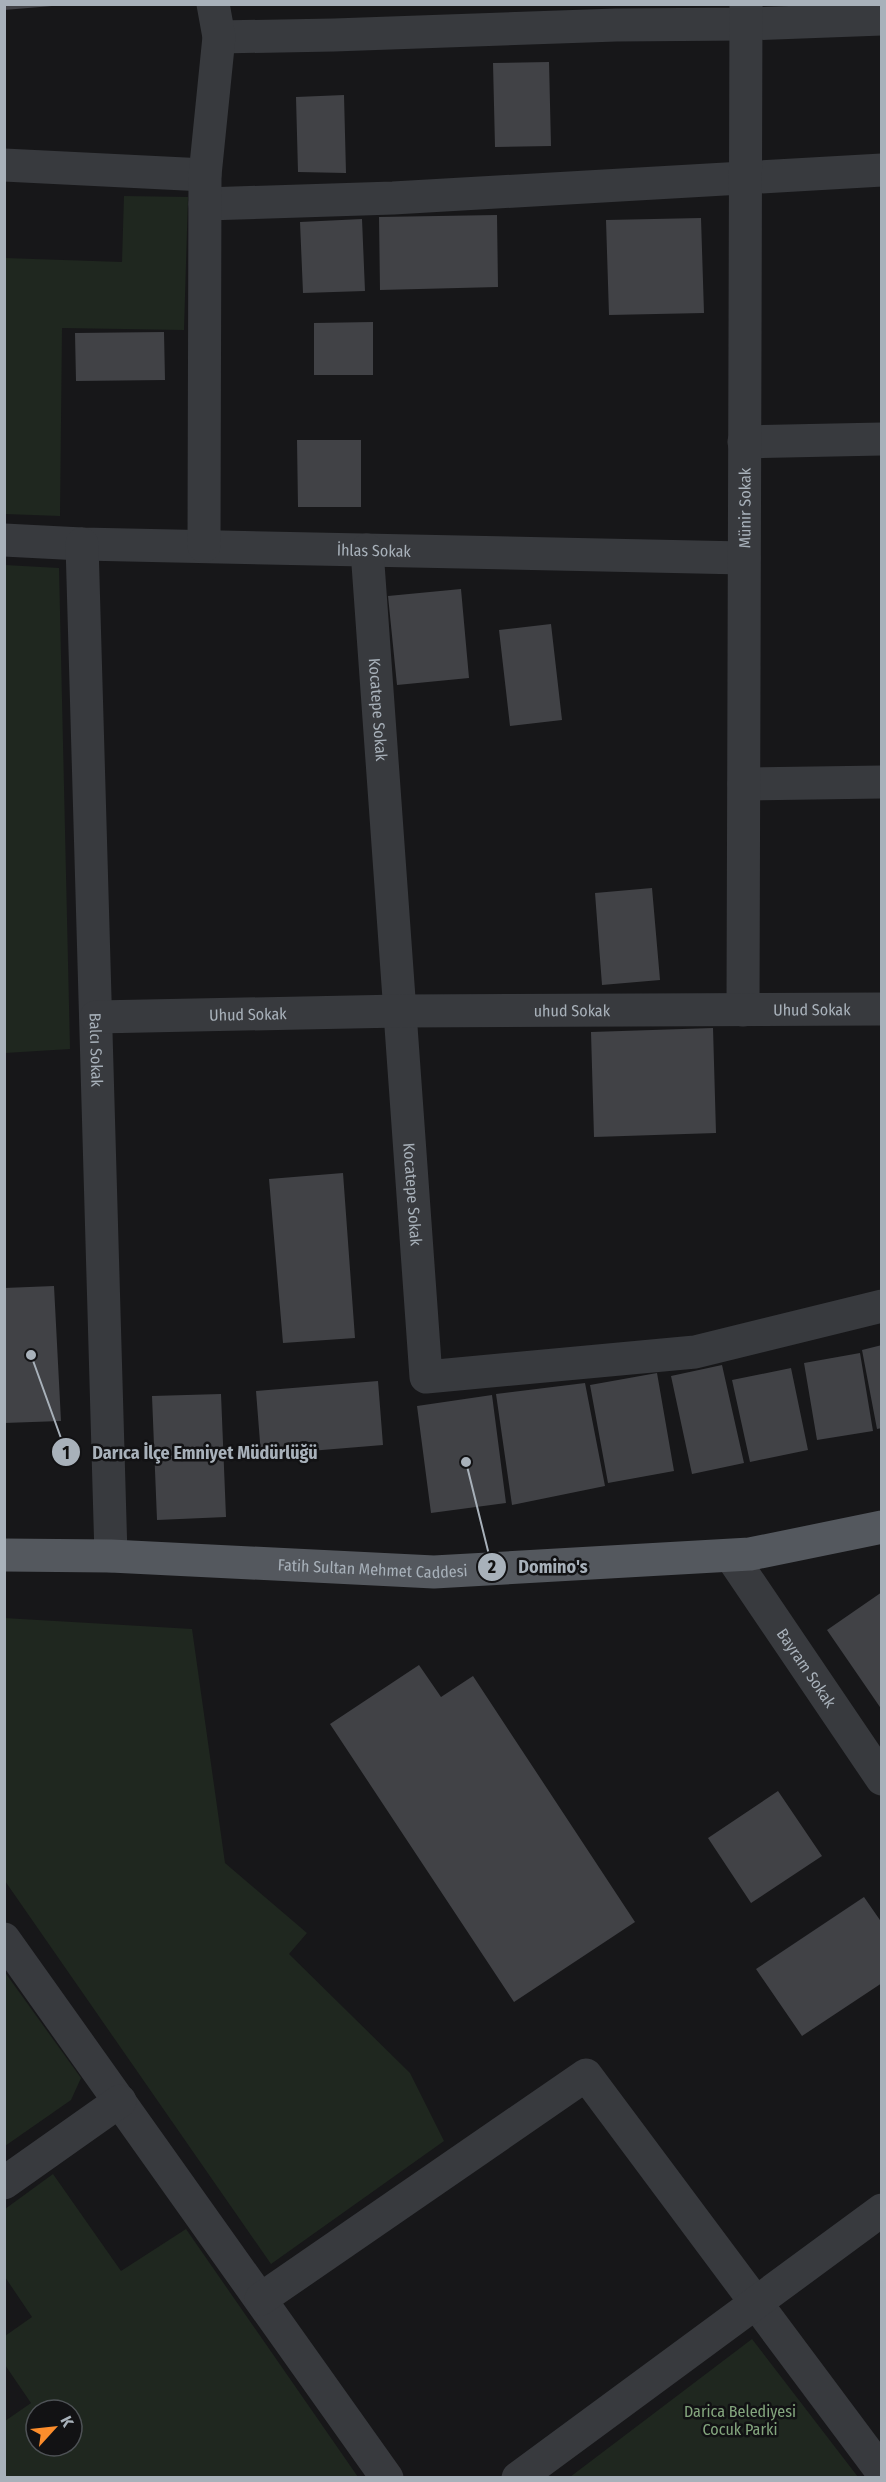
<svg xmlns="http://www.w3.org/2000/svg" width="886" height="2482" font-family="'Fira Sans Condensed',sans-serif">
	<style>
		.green { fill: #1f271f; fill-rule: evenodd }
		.building { fill: #414246 }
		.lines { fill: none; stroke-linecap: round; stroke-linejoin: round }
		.minor { stroke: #383a3e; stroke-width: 33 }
		.major { stroke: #54585e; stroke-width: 33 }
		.labels { text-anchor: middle; stroke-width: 5; stroke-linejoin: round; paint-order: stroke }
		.street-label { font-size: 16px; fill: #a8b1ba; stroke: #121214 }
		.park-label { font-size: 16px; fill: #84a67e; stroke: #121214 }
		.leader { fill: none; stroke: #a8b1ba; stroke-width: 2 }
		.callout-dot { fill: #a8b1ba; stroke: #121214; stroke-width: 2 }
		.mark-label { font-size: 18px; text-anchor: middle; font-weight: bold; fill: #111 }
		.callout-label { font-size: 18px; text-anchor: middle; font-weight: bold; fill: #a8b1ba; stroke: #121214; stroke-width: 5; stroke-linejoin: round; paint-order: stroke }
	</style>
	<rect width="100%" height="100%" fill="#171719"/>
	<path class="green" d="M124,196l64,1 -4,133 -122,-2 -2,188 -55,-2v-256l117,4z
		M5,565l54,3 11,481 -65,4z
		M4,1618l188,11 33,234 82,70 -18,21 121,119 34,68 -173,123 -266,-383z
		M4,1971l77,107 -10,22 -66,46z
		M53,2174l68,97 65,-42 172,248h-353v-56l26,-18 -26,-38v-29l27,-19 -27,-40v-68zM36,2410h36v36h-36z
		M752,2339l106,138h-288z"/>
	<path class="building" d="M4,5h48v1l-48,4z
		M549,62l2,84 -56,1 -2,-84z
		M344,95l2,78 -48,-1 -2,-75z
		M497,215l1,72 -118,3 -1,-73z
		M701,218l3,95 -95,2 -3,-95z
		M362,219l3,72 -62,2 -3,-71z
		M373,322v53h-59v-52z
		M164,332l1,48 -89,1 -1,-48z
		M297,440h64v67h-63z
		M461,589l8,89 -72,7 -9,-89z
		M551,624l11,96 -52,6 -11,-96z
		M652,888l8,92 -58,5 -7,-92z
		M713,1028l3,105 -122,4 -3,-105z
		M343,1173l12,165 -72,5 -14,-164z
		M54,1286l7,135 -57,2v-135z
		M882,1345v83l-5,1 -15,-79z
		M860,1353l13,78 -56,9 -13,-77z
		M722,1365l22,98 -52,11 -21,-98z
		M791,1368l17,82 -58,12 -18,-82z
		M657,1373l17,98 -66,12 -18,-98z
		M378,1381l5,64 -122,10 -5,-64z
		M585,1383l20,103 -93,19 -16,-111z
		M221,1394l5,123 -69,3 -5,-124z
		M492,1395l14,108 -75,10 -14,-107z
		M882,1592v118l-55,-80z
		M419,1665l22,32 32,-21 162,246 -121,80 -184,-278z
		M778,1791l44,65 -71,47 -43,-65z
		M864,1897l18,26v60l-80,53 -46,-67z"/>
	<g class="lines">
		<g class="minor">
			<path d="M219,37l115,-2 282,-10 130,-1 136,-5"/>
			<path d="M4,165l201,10"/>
			<path d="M205,204l188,-6 489,-28"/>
			<path d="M744,442l138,-3"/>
			<path id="s1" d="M4,540l78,4 662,14"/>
			<path id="s2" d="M82,544l29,1012"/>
			<path d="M204,546l1,-371 14,-138 -6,-33"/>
			<path id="s3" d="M367,550l59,827 269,-25 187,-46"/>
			<path d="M744,784l138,-2"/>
			<path id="s4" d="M743,1010l3,-1006"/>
			<path id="s5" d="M96,1017l304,-6 482,-2"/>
			<path id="s6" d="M731,1556l151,223"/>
			<path d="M4,1939l383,539"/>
			<path d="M4,2183l116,-82"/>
			<path d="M261,2299l325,-224 296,397"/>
			<path d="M518,2478l364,-268"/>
		</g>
		<path class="major" id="s7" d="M4,1555l107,1 323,16 316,-18 132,-27"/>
	</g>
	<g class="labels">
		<g class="street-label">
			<text dy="6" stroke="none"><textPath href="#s4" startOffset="502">Münir Sokak</textPath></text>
			<text dy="6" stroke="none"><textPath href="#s1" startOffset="370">İhlas Sokak</textPath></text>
			<text dy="6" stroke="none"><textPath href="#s3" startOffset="160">Kocatepe Sokak</textPath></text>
			<text dy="6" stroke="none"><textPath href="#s5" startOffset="476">uhud Sokak</textPath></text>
			<text dy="6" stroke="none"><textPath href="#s5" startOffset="716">Uhud Sokak</textPath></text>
			<text dy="6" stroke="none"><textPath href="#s5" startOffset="152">Uhud Sokak</textPath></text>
			<text dy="6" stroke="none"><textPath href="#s2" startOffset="506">Balcı Sokak</textPath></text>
			<text dy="6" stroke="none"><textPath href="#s3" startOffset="646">Kocatepe Sokak</textPath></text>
			<text dy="6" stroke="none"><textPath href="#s7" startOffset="369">Fatih Sultan Mehmet Caddesi</textPath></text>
			<text dy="6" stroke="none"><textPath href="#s6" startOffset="135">Bayram Sokak</textPath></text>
		</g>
		<g class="park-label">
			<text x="740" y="2417">Darica Belediyesi<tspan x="740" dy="18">Cocuk Parki</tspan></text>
		</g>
	</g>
	<path class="leader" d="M31 1355L66 1452M466 1462L492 1567"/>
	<g class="callout-dot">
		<circle cx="31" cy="1355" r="6"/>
		<circle cx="466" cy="1462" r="6"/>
		<circle cx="66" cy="1452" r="15"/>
		<circle cx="492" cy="1567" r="15"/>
	</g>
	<g class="mark-label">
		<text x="66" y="1459">1</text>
		<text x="492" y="1573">2</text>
	</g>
	<g class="callout-label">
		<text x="205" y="1459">Darıca İlçe Emniyet Müdürlüğü</text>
		<text x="553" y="1573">Domino's</text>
	</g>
	<rect width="886" height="2482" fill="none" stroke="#a8b1ba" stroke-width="12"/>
	<g transform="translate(54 2428) rotate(63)"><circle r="28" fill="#121214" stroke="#4e5256" stroke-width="1.5"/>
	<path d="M0-4.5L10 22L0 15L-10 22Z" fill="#fc8d2c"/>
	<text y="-9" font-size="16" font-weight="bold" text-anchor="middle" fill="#a8b1ba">K</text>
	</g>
</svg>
